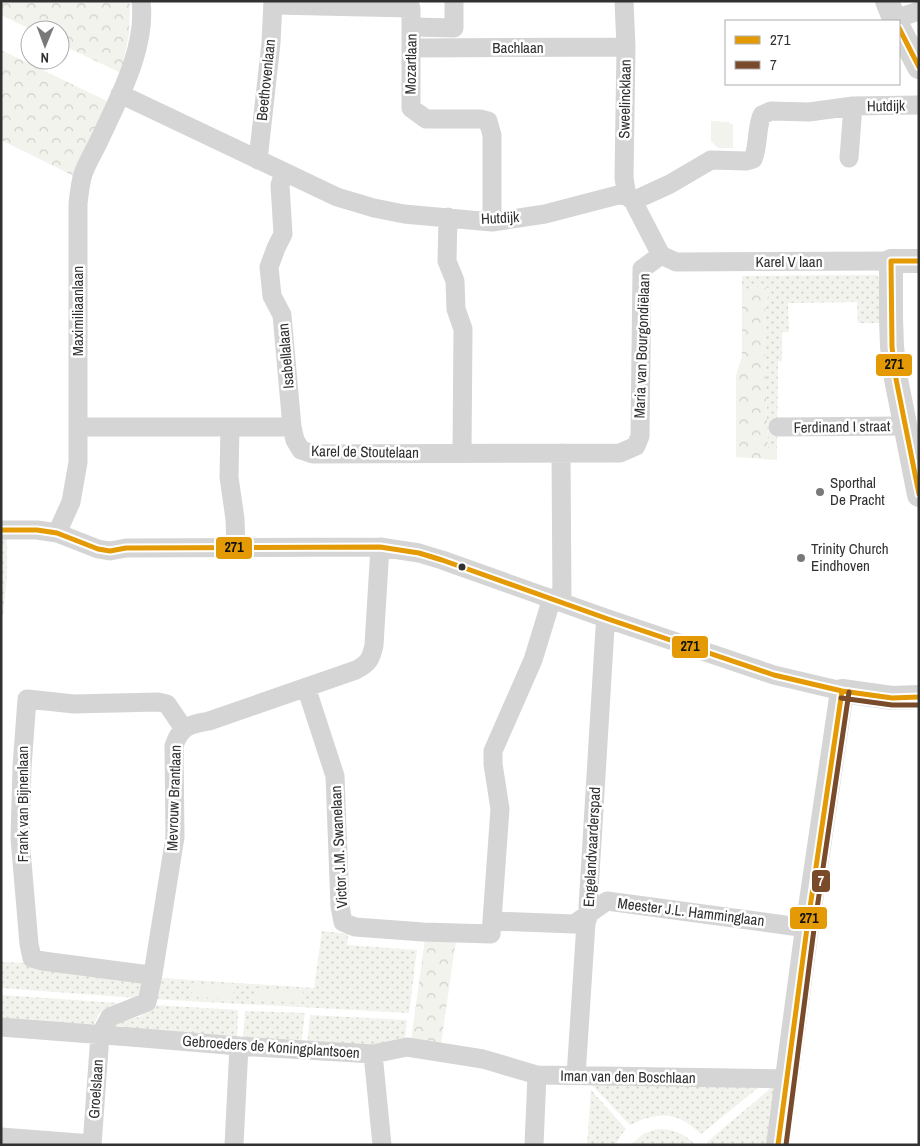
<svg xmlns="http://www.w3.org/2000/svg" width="920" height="1146" font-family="'Archivo Narrow',sans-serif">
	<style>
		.grass { fill: url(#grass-dots) }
		.forest { fill: url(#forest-crowns) }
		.park { fill: #f1f3ec }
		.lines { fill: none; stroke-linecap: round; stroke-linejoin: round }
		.minor { stroke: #d5d5d5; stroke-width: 19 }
		.tertiary { stroke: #d5d5d5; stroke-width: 24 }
		.bus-1-casing { stroke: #fff; stroke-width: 9 }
		.bus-2-casing { stroke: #fff; stroke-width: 9 }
		.bus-1 { stroke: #e39a05; stroke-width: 5 }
		.bus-2 { stroke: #7a4b2a; stroke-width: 5 }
		.poi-dot { fill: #797979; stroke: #fff; stroke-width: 2 }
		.bus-dot { fill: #313131; stroke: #fff; stroke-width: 2 }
		.labels { text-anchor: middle; stroke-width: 5; stroke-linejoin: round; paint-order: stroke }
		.street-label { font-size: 15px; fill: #313131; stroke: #fff }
		.poi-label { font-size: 15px; fill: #313131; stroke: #fff; text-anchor: start }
		.line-badge { stroke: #fff; stroke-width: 2 }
		.badge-label { font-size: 14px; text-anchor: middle; font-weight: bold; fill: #fff }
		.pale-badge-label { font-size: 14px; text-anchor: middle; font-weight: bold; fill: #111 }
	</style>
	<defs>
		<pattern id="grass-dots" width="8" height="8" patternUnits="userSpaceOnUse" patternTransform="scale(1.25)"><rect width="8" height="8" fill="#f1f3ec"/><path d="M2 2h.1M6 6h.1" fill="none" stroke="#cfd1cb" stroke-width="1.8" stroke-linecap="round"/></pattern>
		<pattern id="forest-crowns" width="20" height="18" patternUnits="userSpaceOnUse" patternTransform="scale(1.25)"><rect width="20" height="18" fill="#f1f3ec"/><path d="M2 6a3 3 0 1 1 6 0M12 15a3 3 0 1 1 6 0" fill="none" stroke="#cfd1cb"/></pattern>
	</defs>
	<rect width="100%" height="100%" fill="#fff"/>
	<path class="grass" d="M877,275l2,5 1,43h-22l-1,-21 -69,1 1,29h-7v29h-4l-1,89h-9l-4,-132 5,-30 -12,-1 -15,2v-13z
		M1,534h6v45l-4,35h-2z
		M322,931l26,3 -1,11 70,5 -8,63 -256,-14 8,-21 153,10z
		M1,962l26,1 6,3 114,18 -9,14 -137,-10z
		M1,995l133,9 -25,3 -11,8 -6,15 -91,-7z
		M153,1005l85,5 -1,29 -131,-9 7,-8 27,-5z
		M245,1011l60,2 -4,31 -58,-5z
		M310,1015l97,5 -2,20 -18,5h-80z
		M591,1084l147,2 20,2 -57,46c-24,-23 -42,-23 -71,-9z
		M771,1088h3l-7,57h-59l-1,-3z
		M591,1090l35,39 -5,6 -6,10h-28z
		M657,1129c15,0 28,4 38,16h-64l12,-11z"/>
	<path class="forest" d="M1,1h129l-1,33 -8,39 -61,-29v-14h-28l-31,-15z
		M1,50l110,53 -35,74 -75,-37z
		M757,287l12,1 -5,30 4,131 9,1v10l-41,-3v-81l6,-20v-67z
		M425,939l31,1 -15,104 -30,-3z"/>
	<path class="park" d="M711,121l17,1 5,3v23h-15l-7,-7z
		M192,983l41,3v13l-41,-2z
		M255,988l48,3 -1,12 -47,-3z"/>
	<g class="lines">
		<path class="minor" d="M454,1v27l-43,-1v81l15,11h54l8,2 4,14v87
			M624,1l2,46 -2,131 3,18
			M273,5l138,3v19
			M894,19l25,-8
			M411,48l215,-1
			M849,158l4,-52
			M258,160l13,-117 2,-42
			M284,173l-4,12 3,49 -7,14 -7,19 3,29 10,19 10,112
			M633,201l37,-17 41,-24 35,1 7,-2c6,-14 3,-30 9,-44l9,-4 38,1 44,-6 66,-1
			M448,217l-1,44 8,20 1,28 7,20 -1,124
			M661,255l15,7 215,-1
			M79,427h213l3,13 6,10 12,4 307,-1 16,-7 4,-10 2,-167 19,-14 -28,-54 -6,-5 -9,-1 -73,19 -53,8 -88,-8 -30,-6 -37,-11 -217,-103
			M230,427l-1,50 6,42 1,29
			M778,427l127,-1
			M561,453l1,149
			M1,530h36l20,3 41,16 12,2 16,-3 254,-1 39,6 23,7 166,59 166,56 68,16
			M57,533l14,-31 7,-40v-258c1,-10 2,-20 5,-30 4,-11 10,-21 15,-31 19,-42 49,-94 43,-142
			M306,687l29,89 5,130 3,16 12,5 68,5 68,2 9,-125 -7,-45v-13l40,-91 19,-62
			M492,921l82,3 33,-23 200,27
			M153,974h-11l-99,-13 -11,-3 -3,-14 -9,-106 2,-71 5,-68 47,5 84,-2 9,2 17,25
			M1,1027l142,11 96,8 134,8 34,-7 76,12 54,16 251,4
			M373,1054l9,91
			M576,1076l10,-153 3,-9 -1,-7 17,-279 3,-9
			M1,1137l91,7
			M92,1145l8,-110 10,-18 37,-15 6,-28 22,-137 -1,-91c6,-20 17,-22 35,-25l147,-51c13,-7 15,-11 18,-25l6,-98
			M234,1145l5,-99
			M534,1145l3,-70"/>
		<path class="tertiary" d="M887,1l8,20
			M899,28l20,39
			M919,261h-28v57l1,29 4,32 23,116
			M778,1145l29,-217 35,-237 50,7 27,-1"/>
		<g class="bus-1-casing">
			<path id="bus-1" d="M899,28l20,39
				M919,261h-28l1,86 4,32 23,115
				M1,530h36l20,3 41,16 12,2 16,-3 254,-1 39,6 23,7 166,59 166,56 68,16 50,7 27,-1
				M778,1145l29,-217 35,-237"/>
		</g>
		<g class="bus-2-casing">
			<path id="bus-2" d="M841,698l51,7h27
				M786,1145l28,-216 35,-237"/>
		</g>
		<use href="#bus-1" class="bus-1"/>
		<use href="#bus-2" class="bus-2"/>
	</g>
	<g class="poi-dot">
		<circle cx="820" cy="492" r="5"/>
		<circle cx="801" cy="558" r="5"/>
	</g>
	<circle class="bus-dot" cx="462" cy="567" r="4.5"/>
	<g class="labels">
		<g class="street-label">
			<text x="518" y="53">Bachlaan</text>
			<text transform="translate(411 64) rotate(-89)" y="5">Mozartlaan</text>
			<text transform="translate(266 80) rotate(-84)" y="5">Beethovenlaan</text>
			<text transform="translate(625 99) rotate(-89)" y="5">Sweelincklaan</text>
			<text transform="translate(886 106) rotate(-1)" y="5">Hutdijk</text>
			<text transform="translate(500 218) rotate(-3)" y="5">Hutdijk</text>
			<text x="789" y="267">Karel V laan</text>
			<text transform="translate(78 311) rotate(-90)" y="5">Maximiliaanlaan</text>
			<text transform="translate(642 346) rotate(-88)" y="5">Maria van Bourgondiëlaan</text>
			<text transform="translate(286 356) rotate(-95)" y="5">Isabellalaan</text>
			<text transform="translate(842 427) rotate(-1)" y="5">Ferdinand I straat</text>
			<text transform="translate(365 452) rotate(1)" y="5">Karel de Stoutelaan</text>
			<text transform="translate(174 798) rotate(-88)" y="5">Mevrouw Brantlaan</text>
			<text transform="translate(23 804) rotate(-90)" y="5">Frank van Bijnenlaan</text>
			<text transform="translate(339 847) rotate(-93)" y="5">Victor J.M. Swanelaan</text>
			<text transform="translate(592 847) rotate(-87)" y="5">Engelandvaarderspad</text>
			<text transform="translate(691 912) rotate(7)" y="5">Meester J.L. Hamminglaan</text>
			<text transform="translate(271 1047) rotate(4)" y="5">Gebroeders de Koningplantsoen</text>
			<text transform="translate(628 1077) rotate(1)" y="5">Iman van den Boschlaan</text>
			<text transform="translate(96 1089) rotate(-86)" y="5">Groelslaan</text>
		</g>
		<g class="poi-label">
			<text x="830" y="488">Sporthal<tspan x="830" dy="17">De Pracht</tspan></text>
			<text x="811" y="554">Trinity Church<tspan x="811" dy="17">Eindhoven</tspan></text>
		</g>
	</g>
	<g class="line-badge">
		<rect x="875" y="353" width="38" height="24" rx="5" fill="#e39a05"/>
		<rect x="215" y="536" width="38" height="24" rx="5" fill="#e39a05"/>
		<rect x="671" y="635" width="38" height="24" rx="5" fill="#e39a05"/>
		<rect x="811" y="869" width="20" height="24" rx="5" fill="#7a4b2a"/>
		<rect x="789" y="906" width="39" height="24" rx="5" fill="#e39a05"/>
	</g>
	<g class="badge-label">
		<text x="821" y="886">7</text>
	</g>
	<g class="pale-badge-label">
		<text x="894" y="369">271</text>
		<text x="234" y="552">271</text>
		<text x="690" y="651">271</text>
		<text x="809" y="923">271</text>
	</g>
	<rect width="920" height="1146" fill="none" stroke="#313131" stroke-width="5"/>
	<rect x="725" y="20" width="175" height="65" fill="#ffffff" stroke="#adadad"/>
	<rect x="735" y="36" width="25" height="8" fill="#e39a05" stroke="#adadad"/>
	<text x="770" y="45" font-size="15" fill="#313131">271</text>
	<rect x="735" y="61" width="25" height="8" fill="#7a4b2a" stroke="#adadad"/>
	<text x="770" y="70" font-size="15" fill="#313131">7</text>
	<g transform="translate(45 45) rotate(181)"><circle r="24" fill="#ffffff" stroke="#adadad"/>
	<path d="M0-4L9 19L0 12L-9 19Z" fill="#797979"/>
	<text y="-8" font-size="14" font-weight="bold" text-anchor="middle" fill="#313131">N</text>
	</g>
</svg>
